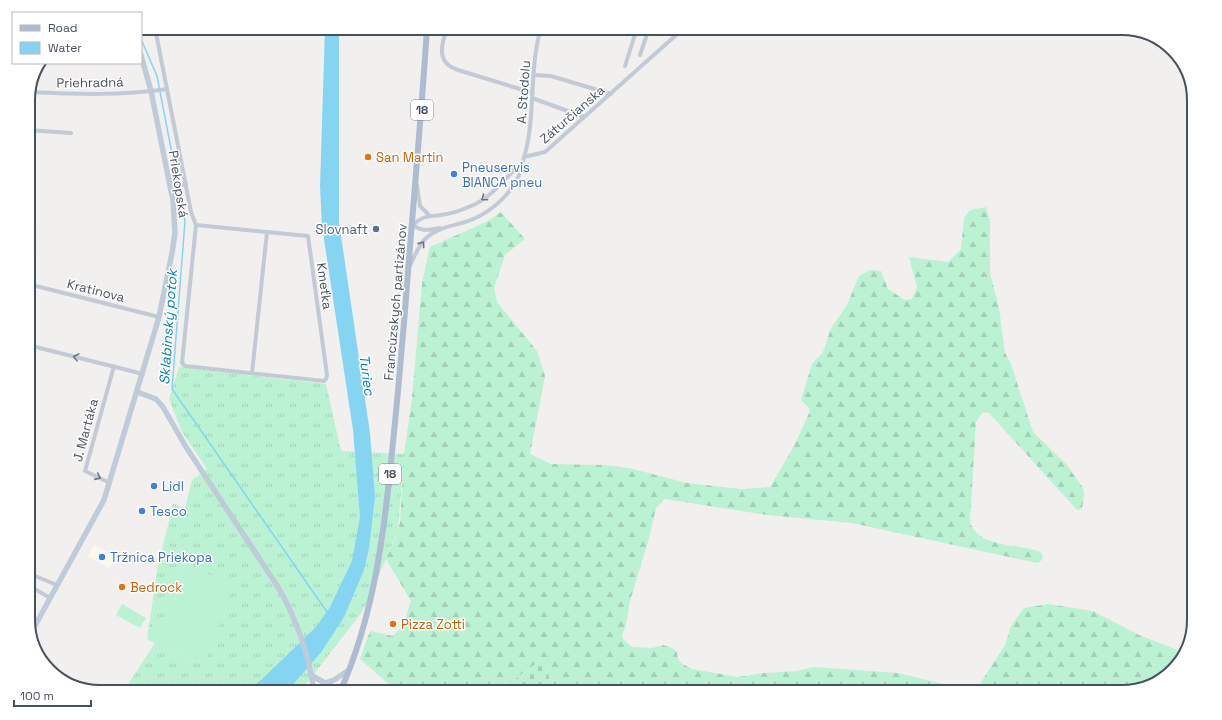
<svg xmlns="http://www.w3.org/2000/svg" width="1222" height="720" font-family="'Space Grotesk',sans-serif">
	<style>
		.commercial { fill: #fdf8e7 }
		.grass { fill: url(#grass-tufts) }
		.forest { fill: url(#forest-firs) }
		.cemetery { fill: url(#cemetery-stones) }
		.garden { fill: #bbf2d3 }
		.water { fill: #85d5f2 }
		.lines { fill: none; stroke-linecap: round; stroke-linejoin: round }
		.stream { stroke: #85d5f2; stroke-width: 1.5 }
		.street { stroke: #c2cad5; stroke-width: 4 }
		.secondary { stroke: #c0cbd9; stroke-width: 5.5 }
		.primary { stroke: #adbcd0; stroke-width: 6 }
		.oneway { stroke: #6b7582 }
		.food-dot { fill: #e8710a; stroke: #fff; stroke-width: 1.5 }
		.shop-dot { fill: #3f7fe0; stroke: #fff; stroke-width: 1.5 }
		.service-dot { fill: #5c6f8a; stroke: #fff; stroke-width: 1.5 }
		.labels { text-anchor: middle; stroke-width: 3; stroke-linejoin: round; paint-order: stroke }
		.shield { fill: #fff; stroke: #7e858e; stroke-width: 1 }
		.shield-label { font-size: 12px; font-weight: bold; fill: #46515e }
		.street-label { font-size: 13px; fill: #46515e; stroke: #fff }
		.food-label { font-size: 13px; fill: #c56008; stroke: #fff; text-anchor: start }
		.shop-label { font-size: 13px; fill: #366cbe; stroke: #fff; text-anchor: start }
		.service-label { font-size: 13px; fill: #4e5e75; stroke: #fff; text-anchor: end }
		.water-label { font-size: 14px; font-style: italic; fill: #047fac; stroke: #fff }
		.rim { fill: none; stroke: #46515e; stroke-width: 2 }
	</style>
	<defs>
		<pattern id="grass-tufts" width="24" height="20" patternUnits="userSpaceOnUse"><rect width="24" height="20" fill="#bbf2d3"/><path d="M3 7l-1-3M5 7V3M7 7l1-3M15 17l-1-3M17 17v-4M19 17l1-3" fill="none" stroke="#a2d1b8"/></pattern>
		<pattern id="forest-firs" width="22" height="20" patternUnits="userSpaceOnUse"><rect width="22" height="20" fill="#bbf2d3"/><path d="M5 1l3.5 6h-7zM16 11l3.5 6h-7z" fill="#a2d1b8"/></pattern>
		<pattern id="cemetery-stones" width="16" height="16" patternUnits="userSpaceOnUse"><rect width="16" height="16" fill="#bbf2d3"/><path d="M2 7V4a2 2 0 0 1 4 0v3zM10 15v-3a2 2 0 0 1 4 0v3z" fill="#a2d1b8"/></pattern>
	</defs>
	<rect width="100%" height="100%" fill="#f2efef"/>
	<path class="commercial" d="M94,545l22,12 -7,11 -21,-12z"/>
	<path class="grass" d="M179,367l147,17 15,67 63,3 -6,77 -31,72 -8,13 -59,76h-177l30,-46 52,18 -23,-99 -27,78 -8,-4 10,-68 16,-67 12,4 7,-28 15,-11 -25,-37 -13,-33z"/>
	<path class="forest" d="M986,207l4,14v52l9,35 6,45 6,11 22,68 33,32 17,24 1,7 -2,14 -5,1 -88,-97 -6,-1 -7,10 -6,100c8,26 50,22 71,30l2,4 -1,4 -5,3 -185,-40 -85,-8 -102,-16 -9,9 -7,30 -19,63 -4,24 -4,10 1,4 9,8 20,1 11,-3 9,3 5,4 1,7 3,4 11,6 46,8 26,-4 32,-2 18,-4 84,6 74,18 4,-1 29,-45 6,-19 13,-18 24,-4 45,7 46,24 46,18 -1,3 -26,26 -36,10h-570l-7,-35 -47,35h-100l-38,-33 10,-28 23,5 10,-11 8,-24 -25,-42 10,-22 4,-15 4,-68 8,-56 10,-115 8,-36 56,-25 15,-10 24,27 -20,16 -11,33 3,14 40,49 8,25 -15,78 21,10 54,1 24,3 58,15 54,6 29,-2 24,-41 16,-35 -1,-3 -8,-8 11,-36 11,-12 8,-24 16,-23 12,-29 11,-6 11,1 7,18 17,11 7,-1 5,-12 -8,-30 39,5 13,-13 3,-31 6,-8z"/>
	<path class="cemetery" d="M545,657l7,35h-54z"/>
	<path class="garden" d="M182,565l52,18 -29,81 -52,-18z
		M122,604l24,14 -6,10 -24,-13z"/>
	<path class="water" d="M325,28h14v194l31,211 5,64 -6,51 -5,22 -20,47 -22,34 -31,36 -7,5h-39l16,-12 55,-53 14,-20 22,-46 8,-44 -7,-87 -31,-204 -2,-40z"/>
	<g class="lines">
		<path class="stream" d="M141,39l16,37 28,145 -13,168 155,223"/>
		<path class="street" d="M155,28l36,184 5,13 -14,138 3,3 139,15 2,-2 1,-4 -19,-139 -112,-11
			M447,28c-6,17 -11,35 11,42l75,23
			M640,55l9,-27
			M625,66l12,-38
			M533,75l18,1 60,18
			M30,92c44,2 92,4 137,-3
			M532,98l52,19
			M28,130l43,3
			M524,157l21,-5 139,-124
			M417,185l3,21 9,9
			M170,188l16,-4
			M440,228c-11,2 -18,4 -27,-3 11,-10 14,-8 28,-10 10,-1 21,-5 30,-9 22,-9 34,-29 52,-44
			M409,267c5,-9 9,-21 17,-29 11,-10 26,-12 39,-16 20,-6 39,-21 50,-39 5,-7 6,-14 8,-22 14,-44 5,-90 18,-133
			M28,284l131,33
			M28,345l115,29
			M252,373l15,-141
			M110,483l-25,-12 29,-105
			M28,573l29,12
			M28,585l22,13
			M60,678l11,6"/>
		<path class="secondary" d="M137,392l19,7 7,8 23,40 92,140c19,33 31,67 36,105
			M31,633l73,-133 55,-183 13,-64 3,-20 -2,-32 -22,-110 -10,-36
			M311,675l14,8 16,7
			M325,683l9,-3 15,-10"/>
		<path class="primary" d="M340,692c34,-76 44,-158 52,-240 5,-47 9,-94 13,-141 7,-95 16,-189 22,-283"/>
	</g>
	<defs><path id="oneway-chevron" d="M-2-3.5L2.5 0L-2 3.5" fill="none" stroke-width="1.6" stroke-linecap="round" stroke-linejoin="round"/></defs>
	<g class="oneway">
		<use href="#oneway-chevron" transform="translate(484 198) rotate(145)"/>
		<use href="#oneway-chevron" transform="translate(422 244) rotate(-55)"/>
		<use href="#oneway-chevron" transform="translate(76 357) rotate(-166)"/>
		<use href="#oneway-chevron" transform="translate(98 477) rotate(24)"/>
	</g>
	<g class="food-dot">
		<circle cx="368" cy="157" r="4"/>
		<circle cx="122" cy="587" r="4"/>
		<circle cx="393" cy="624" r="4"/>
	</g>
	<g class="shop-dot">
		<circle cx="454" cy="174" r="4"/>
		<circle cx="154" cy="486" r="4"/>
		<circle cx="142" cy="511" r="4"/>
		<circle cx="102" cy="557" r="4"/>
	</g>
	<circle class="service-dot" cx="376" cy="229" r="4"/>
	<g class="labels">
		<g class="shield">
			<rect x="411" y="100" width="22" height="20" rx="3"/>
			<rect x="379" y="464" width="22" height="20" rx="3"/>
		</g>
		<g class="shield-label">
			<text x="422" y="114">18</text>
			<text x="390" y="478">18</text>
		</g>
		<g class="street-label">
			<text transform="translate(90 82) rotate(-1)" y="5">Priehradná</text>
			<text transform="translate(523 92) rotate(-86)" y="5">A. Stodolu</text>
			<text transform="translate(572 114) rotate(-41)" y="5">Záturčianska</text>
			<text transform="translate(179 184) rotate(81)" y="5">Priekopská</text>
			<text transform="translate(325 286) rotate(82)" y="5">Kmeťka</text>
			<text transform="translate(96 290) rotate(14)" y="5">Kratinova</text>
			<text transform="translate(395 302) rotate(-85)" y="5">Francúzskych partizánov</text>
			<text transform="translate(85 430) rotate(-75)" y="5">J. Martáka</text>
		</g>
		<g class="food-label">
			<text x="376" y="162">San Martin</text>
			<text x="130" y="592">Bedrock</text>
			<text x="401" y="629">Pizza Zotti</text>
		</g>
		<g class="shop-label">
			<text x="462" y="172">Pneuservis<tspan x="462" dy="15">BIANCA pneu</tspan></text>
			<text x="162" y="491">Lidl</text>
			<text x="150" y="516">Tesco</text>
			<text x="110" y="562">Tržnica Priekopa</text>
		</g>
		<g class="service-label">
			<text x="368" y="234">Slovnaft</text>
		</g>
		<g class="water-label">
			<text transform="translate(168 327) rotate(-86)" y="5">Sklabinský potok</text>
			<text transform="translate(367 375) rotate(82)" y="5">Turiec</text>
		</g>
	</g>
	<path d="M0 0H1222V720H0ZM100 35H1122A65 65 0 0 1 1187 100V620A65 65 0 0 1 1122 685H100A65 65 0 0 1 35 620V100A65 65 0 0 1 100 35Z" fill="#fff" fill-rule="evenodd"/>
	<path class="rim" d="M100 35H1122A65 65 0 0 1 1187 100V620A65 65 0 0 1 1122 685H100A65 65 0 0 1 35 620V100A65 65 0 0 1 100 35Z"/>
	<rect x="12" y="12" width="130" height="52" fill="#ffffff" stroke="#b5b9bf"/>
	<rect x="20" y="25" width="20" height="6" fill="#adbcd0" stroke="#b5b9bf"/>
	<text x="48" y="32" font-size="12" fill="#46515e">Road</text>
	<rect x="20" y="42" width="20" height="12" fill="#85d5f2" stroke="#b5b9bf"/>
	<text x="48" y="52" font-size="12" fill="#46515e">Water</text>
	<path d="M14 700v6h77v-6" fill="none" stroke="#46515e" stroke-width="2"/>
	<text x="20" y="700" font-size="12" fill="#46515e" stroke="#ffffff" stroke-width="3" paint-order="stroke">100 m</text>
</svg>
